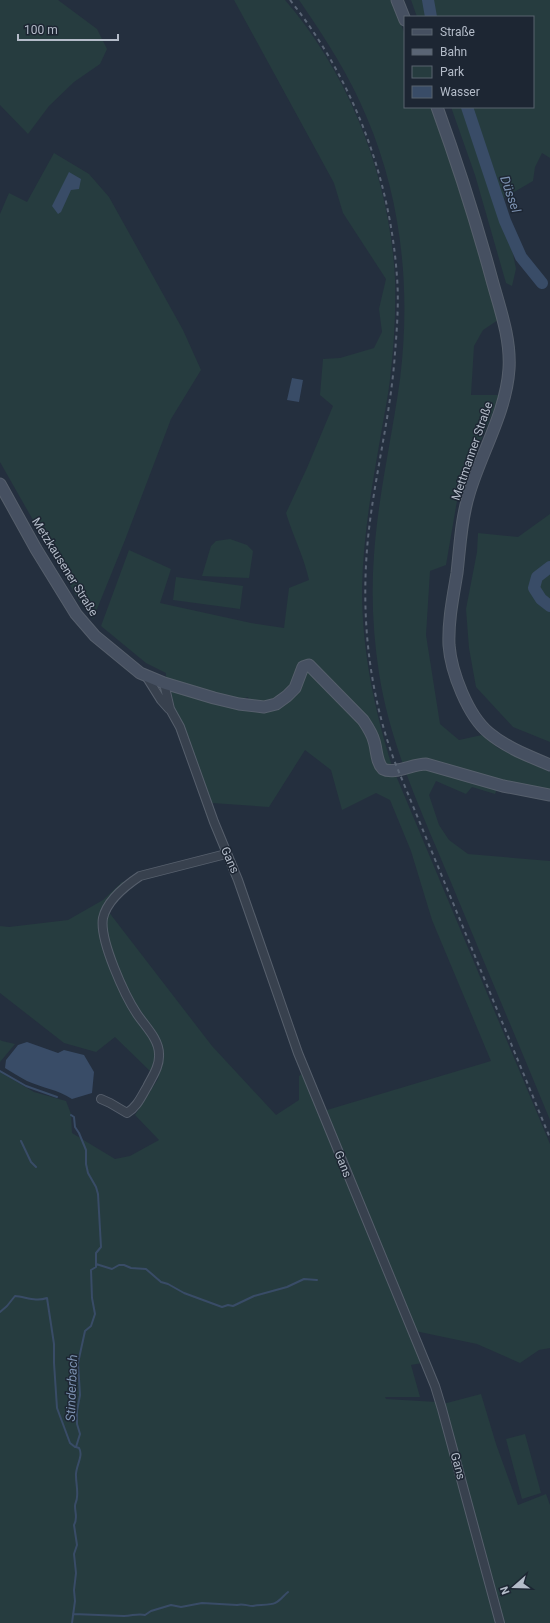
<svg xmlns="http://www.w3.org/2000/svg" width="550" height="1623" font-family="Roboto,sans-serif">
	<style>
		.green { fill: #263c3f }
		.water { fill: #394c67 }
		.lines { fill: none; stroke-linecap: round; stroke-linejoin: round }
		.stream { stroke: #394c67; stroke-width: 2 }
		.river { stroke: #394c67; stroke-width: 12 }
		.street-casing { stroke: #565f6c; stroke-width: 10 }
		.secondary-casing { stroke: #565f6c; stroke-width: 13 }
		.street { stroke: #38414e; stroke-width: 8 }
		.secondary { stroke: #465061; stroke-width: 11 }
		.rail { stroke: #5a6575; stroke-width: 2; stroke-dasharray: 4 4; stroke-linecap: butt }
		.labels { text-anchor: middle; stroke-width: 3; stroke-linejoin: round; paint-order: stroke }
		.street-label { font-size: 12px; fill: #b4bcc9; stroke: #1d2633 }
		.water-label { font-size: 13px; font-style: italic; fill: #7c92b1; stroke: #1d2633 }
	</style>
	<rect width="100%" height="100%" fill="#242f3e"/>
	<path class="green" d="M0,0h58l39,29 10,20 -7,15 -26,18 -25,24 -21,28 -28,-29z
		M234,0h51c65,75 105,179 110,279 1,33 -1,67 -5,100 -2,18 -6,37 -9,55 -9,51 -18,103 -19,155 0,62 12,119 30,177l158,378v204l-11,2 -19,13 -43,-19 -62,-13 7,32 -11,2 9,32h-35l1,2 51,3 6,2 38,-10 15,50 22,61 28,-11 4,11v118h-550v-551l34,20 32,9 5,13 1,19 43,26 15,-3 29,-16 -24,-25 23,-36 4,-22 -36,-69 -16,-41 -4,-23 2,-13 104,135 64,69 23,-15v-24l3,-2 14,31 11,5 164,-49 -59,-141 -21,-69 -21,-51 -14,-7 -34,17 -11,-40 -26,-20 -36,57 -57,-4 -29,-79 -9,-17 -3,-16 51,15 30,2 -4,-11 -11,3 -71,-20v-7l-20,-10 -45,-37 28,-76 42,19 -11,34 91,20 33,5 5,-40 20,-8c-5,-23 -16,-44 -23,-67l21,-45 26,-62 -13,-11 3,-36 17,-1 34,-10 8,-16 -3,-23 7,-30 -43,-66 -9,-30z
		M299,0h93l13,35v72h26l31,83 36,130 -15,10 -9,16 -3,49h29l-42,100 -12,70 -16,6 -4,64 14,89 19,16 23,-5 16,13 52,24v17l-49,-9 -6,14 -23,-7 -6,7 -30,-13 -7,14 10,30 10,15 19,14 82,7v259c-33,-80 -67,-160 -100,-240 -28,-67 -60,-135 -71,-207 -6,-39 -8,-79 -5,-118 4,-59 18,-117 26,-176 11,-87 2,-179 -33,-261 -17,-42 -42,-80 -68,-118z
		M411,0h139v158l-8,-5 -7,14 -2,14 -31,18 14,70 -4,17 -6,-3 -31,-108 -24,-68h82v-90h-116z
		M54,153l35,21 20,23 74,133 18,40 -30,49 -46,121 -32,79 -14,-18 -79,-139v-248l9,-21 18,9z
		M550,514v228l-37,-15 -37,-40 -7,-39 -3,-39 11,-57 1,-19 40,4z
		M230,539l17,6 6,6 -4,27 -47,-2 9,-30 5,-5z
		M176,577l67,9 -3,23 -67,-9z
		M122,882h3l-23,25 -3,15 7,31 16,43 19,30 13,16 2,10 -4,21 -37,-36 -19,15 -32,-9 -64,-50v-67l9,1 59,-7 35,-20z
		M0,1040l2,1 13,3 -15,18z
		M525,1434l16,59 -19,6 -16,-60z"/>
	<path class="water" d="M69,172l12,7 -2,10 -8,1 -10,22 -3,2 -6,-8z
		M292,378l11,2 -4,22 -12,-2z
		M27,1042l31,11 6,-3 20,5 10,17 -2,21 -20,6c-15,-10 -30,-11 -45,-18 -8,-4 -15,-9 -22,-13l1,-8 12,-15z"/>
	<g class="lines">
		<path class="stream" d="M0,1071l26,15 31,11
			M71,1115l3,2 1,10 4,6 7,17v14l2,9 8,14 2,7 3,53 -5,6v14l-5,3 1,28 3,16 -4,12 -6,5 -7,32 2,32 -3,16v13l3,10 -4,13 3,1c5,8 -4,19 -3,28 0,7 2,14 1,21 0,4 -2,6 -2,9 0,7 3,13 -1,19l3,20 -3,9 2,19 -2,17 1,11 -3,22
			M21,1141l10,21 5,5
			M96,1264l16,5 7,-4h5l7,3 15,1 15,13 7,2 16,9 38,14 6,-2 5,1 21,-10 33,-9 17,-8 13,1
			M0,1312l7,-6 8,-10c11,1 21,6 32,2l7,46v19l3,45 13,35 5,4
			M73,1614l51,2c8,0 14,-3 21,-1l6,-4 20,-6 10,2 21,-4 35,2c6,-2 10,1 16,1 4,-1 19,-1 22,-3 5,-2 9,-8 13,-11"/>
		<path class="river" d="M428,0l3,17
			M467,107l38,114 16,36 21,26
			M550,567l-13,10 -3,11 7,11 9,7"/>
		<g class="street-casing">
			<path id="street" d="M146,676l15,24 8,9
				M164,683l6,26 10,18 34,95 24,58 60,173 137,333 7,23 58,214
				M101,1099l9,4 17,10c10,-6 14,-16 20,-26 5,-10 13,-21 12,-33 0,-15 -14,-28 -22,-40 -12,-18 -38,-74 -34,-96 4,-18 22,-32 37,-42l86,-22"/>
		</g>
		<g class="secondary-casing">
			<path id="secondary" d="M397,0l8,20
				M437,107c21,58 39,114 55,173 8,29 19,59 17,89 -3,44 -28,84 -40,125 -8,25 -9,53 -12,79 -4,24 -9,48 -8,72 2,27 19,71 40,88 18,15 40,23 61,32
				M0,484l36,65 40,65 19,22 45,37 24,10 50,15 25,6 25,3 12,-3 11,-8 8,-8 8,-21 6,-2 54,55c4,6 9,13 11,21 3,9 2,21 9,28 11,6 29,-5 43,-5l77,22 47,9"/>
		</g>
		<use href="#street" class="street"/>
		<use href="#secondary" class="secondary"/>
		<path class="rail" d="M290,0c63,79 100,177 107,277 2,25 0,51 -2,76 -4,59 -19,117 -26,176 -9,78 -2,157 25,231l156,378"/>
	</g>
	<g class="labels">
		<g class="street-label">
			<text transform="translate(472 451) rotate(-71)" y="4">Mettmanner Straße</text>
			<text transform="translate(65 567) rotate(58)" y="4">Metzkausener Straße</text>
			<text transform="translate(230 860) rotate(66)" y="4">Gans</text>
			<text transform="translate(343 1164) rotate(68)" y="4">Gans</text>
			<text transform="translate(458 1466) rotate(75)" y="4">Gans</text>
		</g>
		<g class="water-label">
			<text transform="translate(511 194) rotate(71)" y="5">Düssel</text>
			<text transform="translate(71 1388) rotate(-88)" y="5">Stinderbach</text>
		</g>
	</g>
	<rect x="404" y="16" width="130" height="92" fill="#1d2633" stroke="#59626f"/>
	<rect x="412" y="29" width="20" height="6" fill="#465061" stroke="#59626f"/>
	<text x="440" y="36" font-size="12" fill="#b4bcc9">Straße</text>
	<rect x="412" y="49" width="20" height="6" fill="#5a6575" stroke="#59626f"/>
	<text x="440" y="56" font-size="12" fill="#b4bcc9">Bahn</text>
	<rect x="412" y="66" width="20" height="12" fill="#263c3f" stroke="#59626f"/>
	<text x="440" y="76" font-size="12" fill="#b4bcc9">Park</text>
	<rect x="412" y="86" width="20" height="12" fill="#394c67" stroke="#59626f"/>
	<text x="440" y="96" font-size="12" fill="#b4bcc9">Wasser</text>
	<g transform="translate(514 1587) rotate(250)" stroke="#1d2633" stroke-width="3" paint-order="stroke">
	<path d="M0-3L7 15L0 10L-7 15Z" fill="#b4bcc9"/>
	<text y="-6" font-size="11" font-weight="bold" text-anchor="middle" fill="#b4bcc9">N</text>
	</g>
	<path d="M18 34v6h100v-6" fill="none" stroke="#b4bcc9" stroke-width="2"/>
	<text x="24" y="34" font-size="12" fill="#b4bcc9" stroke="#1d2633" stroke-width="3" paint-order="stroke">100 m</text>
</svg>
